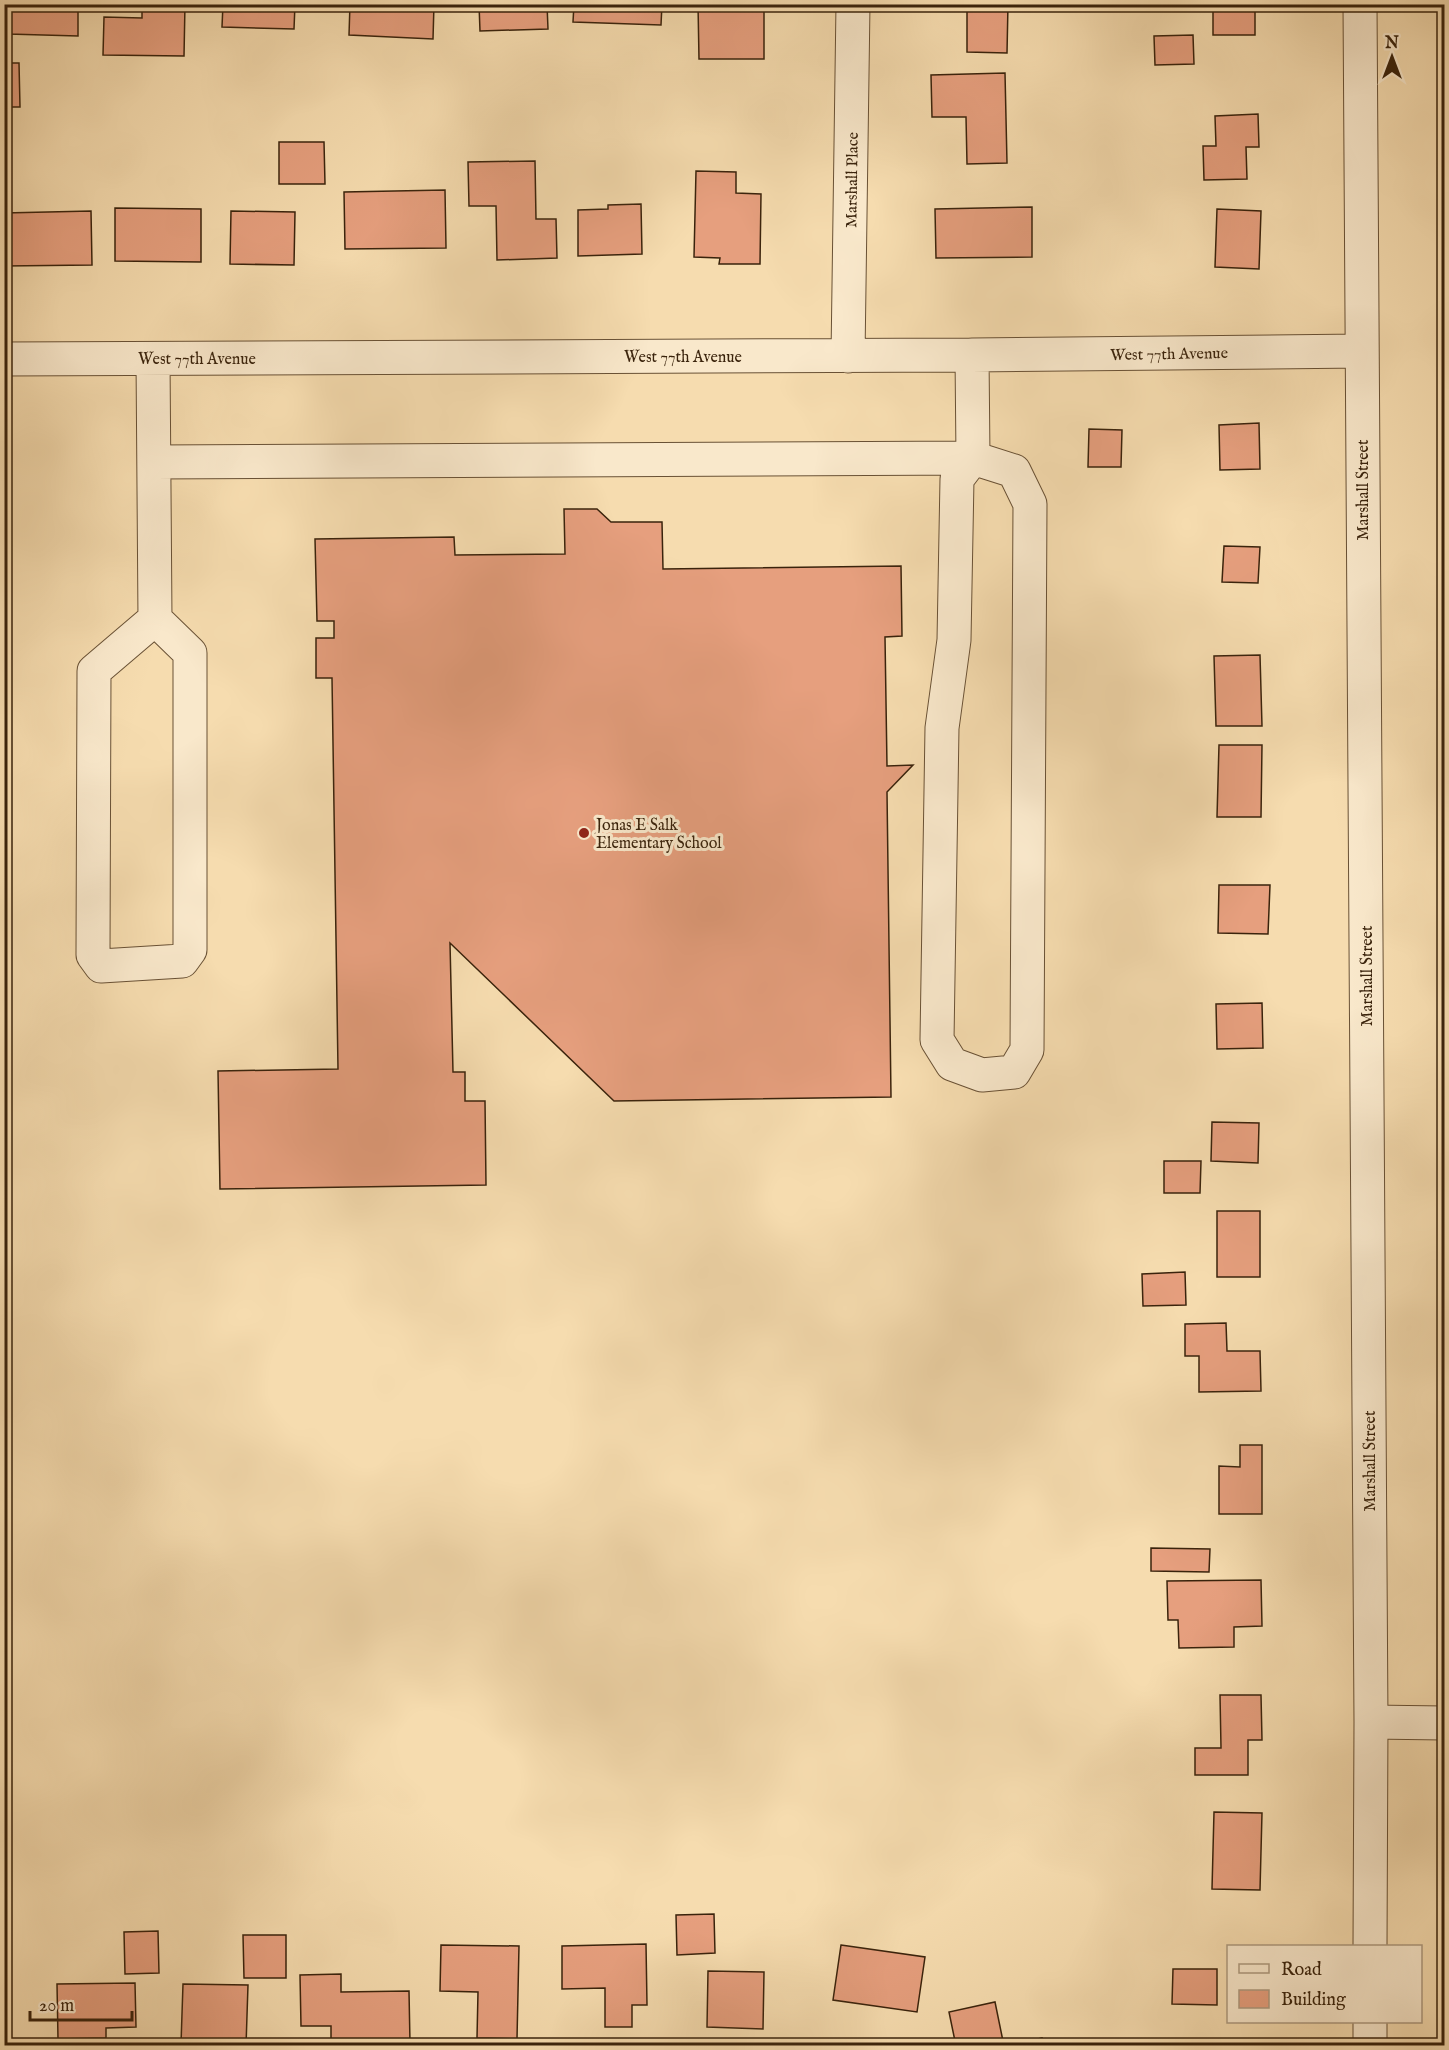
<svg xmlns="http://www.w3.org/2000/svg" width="1449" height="2050" font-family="'IM FELL English',serif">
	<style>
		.building { fill: #e69f7e; stroke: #3a230c; stroke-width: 1.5 }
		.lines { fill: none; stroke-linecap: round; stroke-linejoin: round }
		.minor-casing { stroke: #695135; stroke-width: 35 }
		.minor { stroke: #f9e8cb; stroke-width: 33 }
		.poi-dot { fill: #8f2418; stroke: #f9e8cb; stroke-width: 2 }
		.labels { text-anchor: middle; stroke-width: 6; stroke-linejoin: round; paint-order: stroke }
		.street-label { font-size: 16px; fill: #3a230c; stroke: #f9e8cb }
		.poi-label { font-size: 16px; fill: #3a230c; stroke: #f9e8cb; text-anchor: start }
	</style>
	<rect width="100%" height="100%" fill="#f6dcaf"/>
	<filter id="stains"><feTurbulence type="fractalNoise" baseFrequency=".00333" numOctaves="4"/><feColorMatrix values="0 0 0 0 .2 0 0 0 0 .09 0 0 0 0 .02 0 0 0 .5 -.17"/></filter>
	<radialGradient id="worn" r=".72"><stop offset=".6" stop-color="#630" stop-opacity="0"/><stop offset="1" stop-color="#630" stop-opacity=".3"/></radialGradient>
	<path class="building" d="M8,4h70v32l-70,-2z
		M142,4h43l-1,52 -81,-1 1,-38 38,1z
		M223,4h72l-1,25 -72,-2z
		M350,4h84l-1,35 -84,-4z
		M479,4h68l1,25 -68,2z
		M574,4h88l-1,21 -88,-3z
		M698,4h66v55h-65z
		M959,4h49l-1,49 -40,-1v-47z
		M1213,4h42v31h-42z
		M1193,35l1,29 -39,1 -1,-29z
		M4,63h15l1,44h-16z
		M1005,73l2,90 -40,1 -1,-47h-34l-1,-42z
		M1258,114l1,33h-13l1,32 -43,1 -1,-34h13l-1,-30z
		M279,142h45l1,42h-46z
		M535,161l1,58h20l1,39 -60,2 -1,-54h-27l-1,-44z
		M696,171l40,1v21l25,1 -1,70h-41l1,-6 -26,-1z
		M445,190l1,58 -101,1 -1,-57z
		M641,204l1,50 -64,2v-46l30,-1v-4z
		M1032,207v50l-96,1 -1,-49z
		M115,208l86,1v53l-86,-1z
		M1217,209l44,2 -2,58 -44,-2z
		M91,211l1,54 -88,1v-53z
		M231,211l64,1 -1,53 -64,-1z
		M1259,423l1,46 -40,1 -1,-45z
		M1089,429l33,1 -1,37h-33z
		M564,509h33l14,13h51l1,47 238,-3 1,70 -17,1 2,129 26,-1 -26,27 4,305 -277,4 -164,-158 3,129h12v29h20l1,84 -266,4 -2,-118 120,-2 -6,-391h-16v-40h18v-17h-17l-2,-82 139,-2 1,18 110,-1z
		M1224,546l36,1 -2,36 -36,-1z
		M1260,655l2,71h-46l-2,-70z
		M1219,745h43l-1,72h-44z
		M1219,885h51l-2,49 -50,-1z
		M1262,1003l1,45 -46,1 -1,-45z
		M1212,1122l47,1 -1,40 -47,-2z
		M1164,1161h37l-1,32h-36z
		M1217,1211h43v66h-43z
		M1185,1272l1,33 -43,1 -1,-32z
		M1226,1323l1,28h33l1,40 -62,1v-36h-14v-32z
		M1240,1445h22v69h-43v-48l21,1z
		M1151,1548l59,1 -1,23 -58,-1z
		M1261,1580l1,46 -28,1v20l-55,1 -1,-28h-10l-1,-39z
		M1220,1695h41l1,45h-14v35h-53v-27h26z
		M1214,1812l48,1 -2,77 -48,-1z
		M714,1914l1,39 -38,2 -1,-40z
		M158,1931l1,42 -34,1 -1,-42z
		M243,1935h43v43h-42z
		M646,1944l1,61h-15v22h-27v-39l-43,1v-43z
		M441,1945l78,1 -2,93 -40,-1 1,-46 -38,-1z
		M841,1945l84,12 -8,55 -84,-12z
		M1173,1969h44v36l-45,-1z
		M708,1971l56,1 -1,57 -56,-2z
		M341,1974v18l68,-1 1,52 -79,2v-19h-30l-1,-51z
		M135,1983l1,44 -30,1v10l-48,1 -1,-55z
		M183,1984l65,1 -2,61 -65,-2z
		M995,2002l9,44h-48l-7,-34z
		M1042,2038l1,8h-35z
		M1259,2041v5h-41v-4z"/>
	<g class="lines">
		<g class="minor-casing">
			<path id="minor" d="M1360,4l11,1718 -1,224
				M848,356l5,-352
				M4,359l968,-4 389,-4
				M153,359l2,260 -61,52 -1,284 8,11 81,-5 8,-11v-297l-35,-34
				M154,462l819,-4 41,13 16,33 -3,546 -13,22 -32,3 -30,-11 -15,-24 5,-312 12,-88 3,-161 16,-21 -1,-103
				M1371,1722l73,1
				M1370,2046v-24"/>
		</g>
		<use href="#minor" class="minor"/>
	</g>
	<circle class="poi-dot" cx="584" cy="833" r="6"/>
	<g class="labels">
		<g class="street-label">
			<text transform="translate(851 180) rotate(-89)" y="6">Marshall Place</text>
			<text transform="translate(1169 353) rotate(-1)" y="6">West 77th Avenue</text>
			<text x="683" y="362">West 77th Avenue</text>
			<text x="197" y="364">West 77th Avenue</text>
			<text transform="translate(1362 490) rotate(-90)" y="6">Marshall Street</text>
			<text transform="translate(1366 976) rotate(-90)" y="6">Marshall Street</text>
			<text transform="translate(1369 1461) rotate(-90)" y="6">Marshall Street</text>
		</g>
		<g class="poi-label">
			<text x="596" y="830">Jonas E Salk<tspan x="596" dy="18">Elementary School</tspan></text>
		</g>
	</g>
	<rect width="1449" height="2050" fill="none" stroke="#f6dcaf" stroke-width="24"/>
	<rect x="6" y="6" width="1437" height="2038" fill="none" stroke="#3a230c" stroke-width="3"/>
	<rect x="12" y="12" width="1425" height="2026" fill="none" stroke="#3a230c" stroke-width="1.5"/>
	<rect x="1227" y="1945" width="195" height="78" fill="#f9e8cb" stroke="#ad997f" stroke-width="1.5"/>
	<rect x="1239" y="1964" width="30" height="9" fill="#f9e8cb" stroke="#ad997f" stroke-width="1.5"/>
	<text x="1281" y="1975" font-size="18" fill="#3a230c">Road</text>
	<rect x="1239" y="1990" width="30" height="18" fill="#e69f7e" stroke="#ad997f" stroke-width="1.5"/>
	<text x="1281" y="2005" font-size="18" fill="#3a230c">Building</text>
	<g transform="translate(1392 57)" stroke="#f9e8cb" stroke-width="4.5" paint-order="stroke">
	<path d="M0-4.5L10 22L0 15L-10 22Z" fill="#3a230c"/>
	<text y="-9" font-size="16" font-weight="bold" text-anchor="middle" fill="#3a230c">N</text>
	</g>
	<path d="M30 2011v9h102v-9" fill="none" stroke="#3a230c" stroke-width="3"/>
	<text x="39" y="2011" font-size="18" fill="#3a230c" stroke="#f9e8cb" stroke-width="4.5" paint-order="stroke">20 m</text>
	<rect width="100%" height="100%" filter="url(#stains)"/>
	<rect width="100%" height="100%" fill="url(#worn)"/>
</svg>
